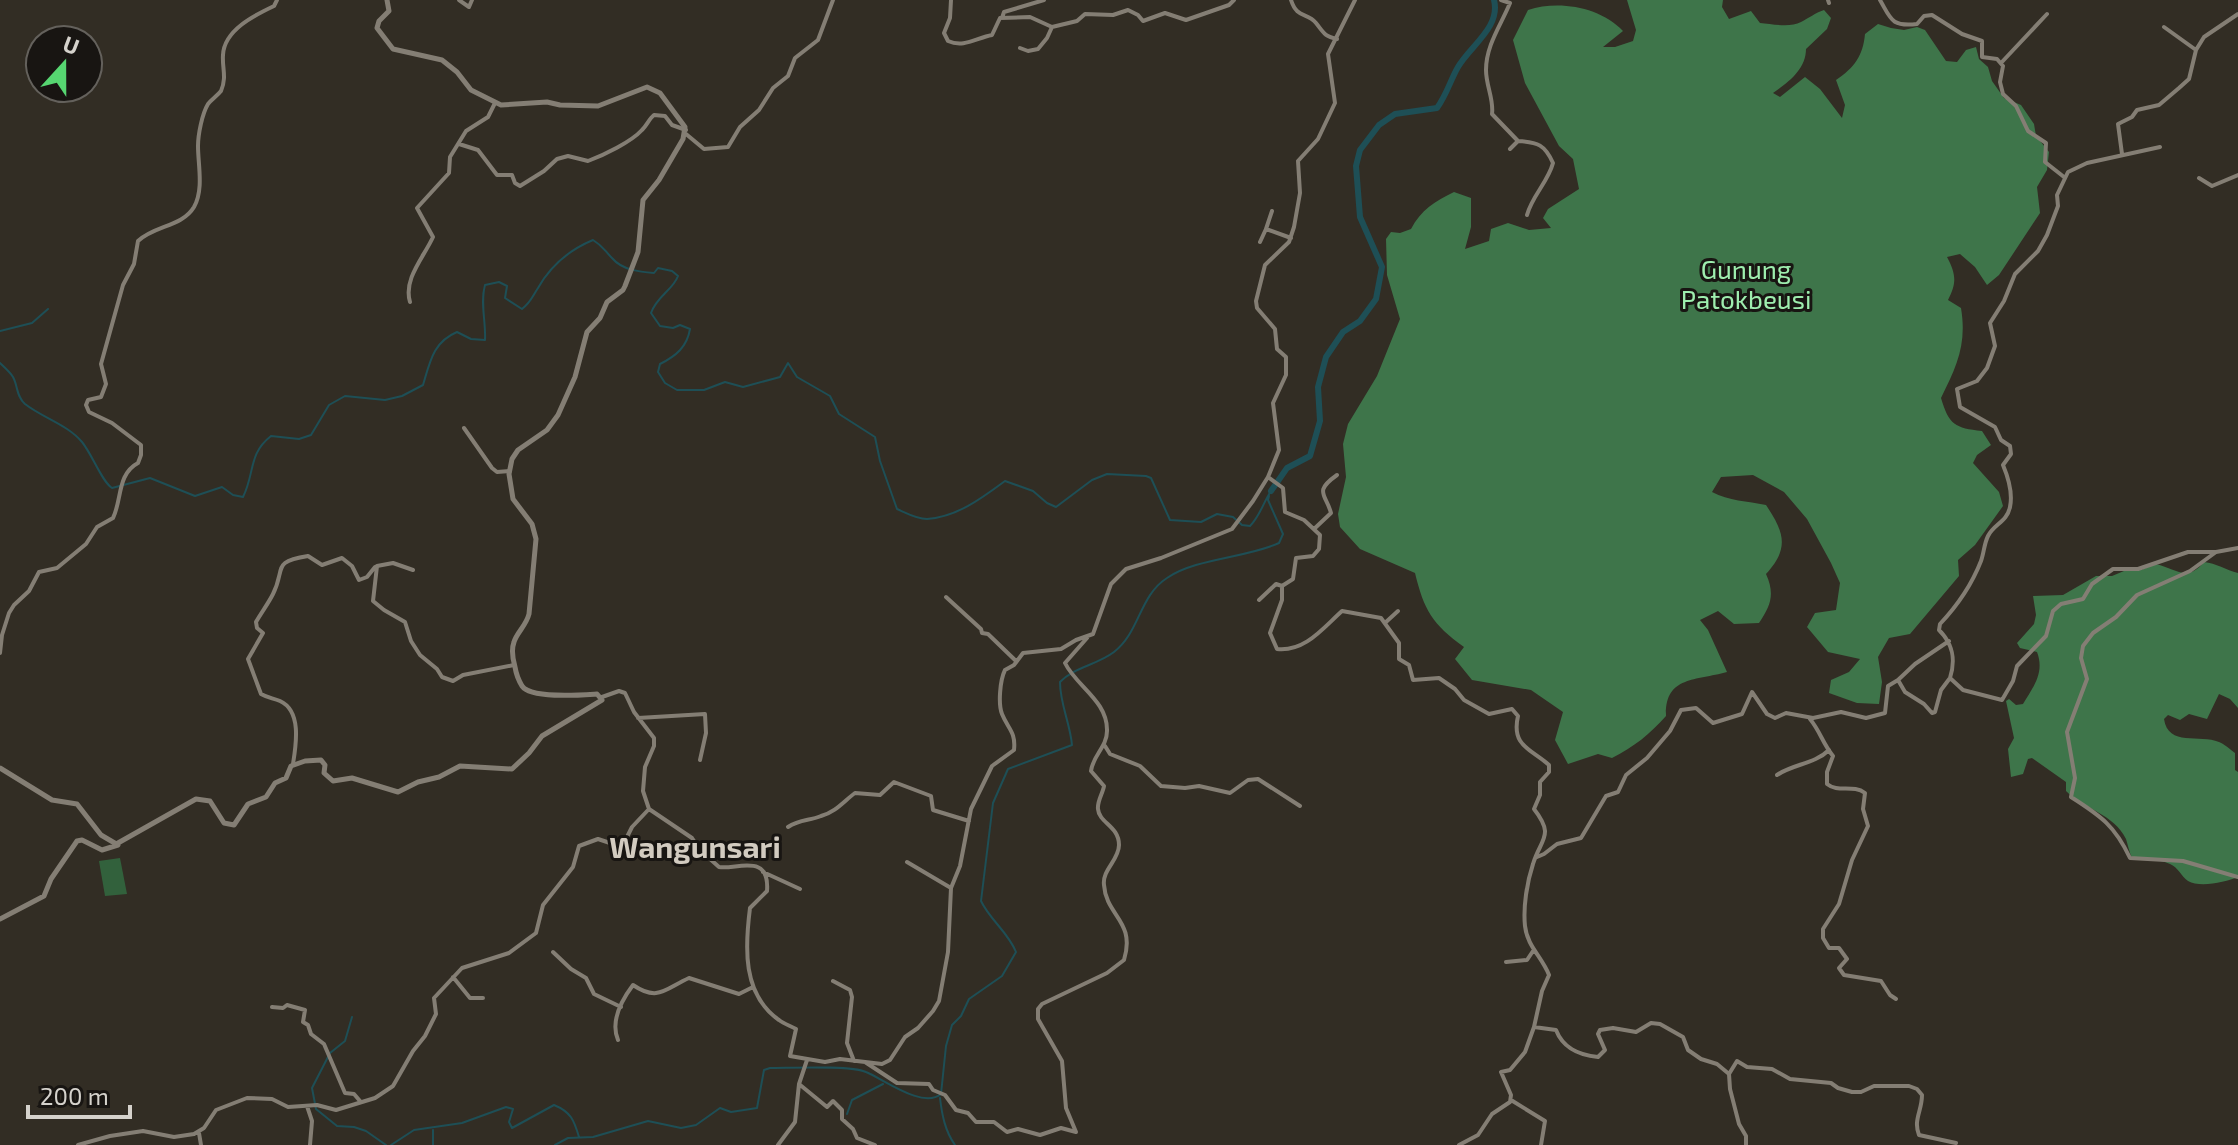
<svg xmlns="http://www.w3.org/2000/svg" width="2238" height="1145" font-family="'Exo 2',sans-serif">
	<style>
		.green { fill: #32613c }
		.forest { fill: #3e754a }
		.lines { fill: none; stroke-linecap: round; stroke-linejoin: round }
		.stream { stroke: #1e4f56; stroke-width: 2 }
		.river { stroke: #1e4f56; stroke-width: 6 }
		.minor { stroke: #847e74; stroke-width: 4 }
		.tertiary { stroke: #847e74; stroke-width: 5 }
		.labels { text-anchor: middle; stroke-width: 6; stroke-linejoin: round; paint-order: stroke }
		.park-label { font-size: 26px; fill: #9eeeae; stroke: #181512 }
		.quarter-label { font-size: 30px; font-weight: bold; fill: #d2cbc0; stroke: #181512 }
	</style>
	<rect width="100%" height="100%" fill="#322d24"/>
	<path class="green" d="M120,858l7,36 -22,2 -6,-35z"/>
	<path class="forest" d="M1627,0h96l-1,7 7,12 22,-8 9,12c12,1 30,5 41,-1 8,-4 14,-9 23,-12l7,8 -4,11 -21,20c0,20 -17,33 -33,44l7,4 25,-20 15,12 22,29 3,-13 -9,-25c18,-12 27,-24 29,-46l13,-10 13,4 13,2 13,-3 8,3 21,31 11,1 9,-12 10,-3 3,12 9,8 4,14 12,17 17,7 13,19 2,12 13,16 -2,18 -10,17 3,26 -41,62 -12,10 -12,-18 -15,-13 -13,3c9,17 10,26 1,43l13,8c6,36 -4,58 -20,90 8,27 14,30 41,33l9,14 -14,10 -4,8 26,29 4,14 -28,39 -17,15 1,16 -49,58 -21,4 -11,19 4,25 -3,22 -22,-1 -28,-10 2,-13 18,-8 11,-13 -32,-7 -21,-25 8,-14 21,-3 4,-27 -9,-20 -24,-44 -23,-27 -31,-17 -32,2 -9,15c17,9 35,9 54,13 18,27 24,43 0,69 9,20 5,31 -7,49l-25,1 -16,-13 -18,9 8,10 19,42c-32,9 -62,4 -61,44 -16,18 -32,31 -54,42l-14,-4 -30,10 -13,-24 8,-28 -32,-22 -59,-10 -17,-21 9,-12c-32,-23 -40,-37 -49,-74l-55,-24 -20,-22 -2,-13 8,-37 -3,-33 5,-20 29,-48 23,-57 -13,-44 -1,-36 5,-7 9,1 11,-4c10,-19 24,-28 43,-37l17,6v29l-6,22 24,-8 2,-12 17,-6 21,7 22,-2 -8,-10 5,-9 31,-20 -6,-30 -14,-13 -34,-63 -12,-43 15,-30c31,-10 72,-3 95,21l-20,16h12l18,-6 3,-11z
		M2204,562c12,1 22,8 34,11v135l-8,-9 -11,-5 -12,25 -18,-5 -9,6 -12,-5 -4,4c4,28 36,15 55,23 4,1 12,8 16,11v17l3,2v105c-12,5 -38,11 -50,4 -7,-5 -10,-14 -18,-17 -12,-5 -25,-5 -38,-6 -3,-6 -4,-13 -6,-19 -12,-25 -42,-30 -60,-48v-9l-34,-24 -4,1 -5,15 -12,3 -3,-28 6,-11 -8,-37 3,-2 7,6 7,-1c10,-17 22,-31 14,-52l-17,-4 -3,-5 17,-19 2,-9 -3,-19 30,-1 33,-19h16l12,-5 17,-1 14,-6c21,4 32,19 49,-2z"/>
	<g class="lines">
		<path class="stream" d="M0,331l32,-8 16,-14
			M0,363c4,4 10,9 13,14 5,9 3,19 12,27 18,14 43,21 57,38 10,12 20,40 30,46l38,-10 45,18 27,-9 11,8 10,2c12,-24 5,-43 28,-61l28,3 12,-4 18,-30 16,-9 40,4 17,-4 21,-11c7,-23 10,-43 34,-53l14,7 14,1c1,-19 -5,-37 0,-55l14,-3 8,4 -2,12 17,11c9,-7 10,-12 16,-21 13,-23 31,-38 55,-48 10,6 11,10 19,18 10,12 28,14 42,15l4,-5 14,3 6,5c-5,14 -21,20 -27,37l9,13 13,2 7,-3 10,4c-3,18 -14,27 -30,35l-2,8 7,11 12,7h27l21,-8 18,5 37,-10 8,-14 9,14 33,19 9,18 36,23 5,24 17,48c9,4 20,10 30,10 30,-2 55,-21 78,-38l28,10 14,12 9,4 36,-27 15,-6 39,2 5,2 19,42 31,2 16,-8 16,3 9,8 8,1c10,-10 13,-23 21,-35
			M352,1017l-7,24 -15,12 -18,35 4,21 21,17 17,1 12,4 20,14
			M940,1098c2,17 5,33 15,47
			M847,1114l5,-14 31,-16
			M391,1145l23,-15 48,-7 44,-16 7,2 -4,13 3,6 42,-23c17,7 20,15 25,32
			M433,1145v-15
			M555,1145l13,-7 25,-1 55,-16 33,7 15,-3 24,-17 11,4 26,-4 7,-38 6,-2c20,0 81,-3 96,4 19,8 57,37 75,22l5,-48 6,-21 9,-9 8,-17 33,-23 14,-24c-8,-20 -26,-32 -35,-51l12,-98 15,-34 64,-24c-2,-22 -12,-41 -12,-63 14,-15 37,-17 54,-30 26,-20 25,-56 53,-74 29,-20 80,-20 112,-35l4,-9 -15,-34 1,-4"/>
		<path class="river" d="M1271,491l16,-23 23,-12 10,-35 -2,-34 8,-30 17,-25 17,-11 16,-22 6,-32 -22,-50 -4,-51 4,-16 19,-25 16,-11 42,-6c10,-14 13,-27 21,-41 12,-21 43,-40 36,-67"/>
		<path class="minor" d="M459,0l10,7 3,-7
			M951,0l-1,18 -6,15 4,8c16,7 28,-3 44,-6l8,-17 30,-1 22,10 25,-6 8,-7 28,1 15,-5 10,5 5,6 22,-8 21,7 43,-15 5,-5
			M1291,0c6,19 16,12 25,23 8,10 8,13 21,16
			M1501,0l9,3c-9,22 -24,42 -24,67 0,16 8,29 6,44l26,27c20,1 27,4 35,22 -5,19 -21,33 -26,52
			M1828,0l1,3
			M1880,0c11,19 11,27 37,24l7,-8 8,-1 30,19 20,7v16l15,2 6,7 -3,16 3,12 13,12 12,25 18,12 -1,19 19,15
			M1002,18l2,-6 40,-12
			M2164,27l32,23
			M1020,48l8,3 10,-2 9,-11 5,-11
			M2001,63l46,-49
			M686,134l18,15 24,-2 12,-20 19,-17 14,-22 15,-12 7,-18 23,-18 15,-40
			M459,144l19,6 19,25h15l3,8 5,3 24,-15 13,-12 11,-3 20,5c16,-6 43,-19 54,-31 5,-5 7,-11 12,-15l11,1 7,9 14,5
			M1510,149l8,-8
			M2122,154l-4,-30 14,-7 5,-7 22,-5 20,-17 10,-9 7,-29 8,-13 34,-23
			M2199,178l13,8 26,-11
			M1272,211l-6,18 25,9
			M1260,242l6,-13
			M410,302c-7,-23 14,-45 23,-65l-16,-29 32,-35 1,-16 16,-26 22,-14 7,-14
			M464,428l28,40 5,4 13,-1
			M1268,477l15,11 2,24 19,8 16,15 -1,14 -6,7 -17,2 -3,21 -11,7v14l-12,33 7,16c28,3 46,-21 65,-38l39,7 18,25v16l10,6 4,15 26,-2 16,11 9,11 25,14 23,-5 6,7c-7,30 13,33 31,49v7l-9,10v13l-6,14c21,27 7,29 -1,55 -6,18 -10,43 -8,62 2,20 17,31 24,49l-7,16 -8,36
			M1314,529l17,-16c-5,-19 -18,-21 6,-38
			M2216,552l-26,19 -53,24 -21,22 -23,16 -10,13 -2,12 6,21 -20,53 8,46 -4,19c30,19 44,29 59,61l53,3 55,16
			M413,570l-20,-7 -16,3 -4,35 11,9 21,12 6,19 9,14 17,14 5,8 11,4 10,-6 51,-10
			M946,597l35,32 1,4 6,1 28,27
			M1259,600l17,-16 6,2
			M1386,622l12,-11
			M0,653l2,-18 7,-22 5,-8 15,-14 10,-19 18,-4 29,-24 11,-17 16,-9c9,-18 4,-44 25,-55l3,-8v-10l-29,-22 -23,-11 -3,-7 2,-5 13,-3 5,-13 -5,-20 22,-79 11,-21 4,-23c17,-16 44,-14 56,-34 10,-18 4,-42 4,-61 0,-11 4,-32 10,-42 4,-5 9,-8 13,-13 6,-14 1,-23 2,-36 1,-25 32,-40 51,-49l3,-6
			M1950,678c6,-19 3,-34 -11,-48l1,-6c17,-18 32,-40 41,-63 3,-8 3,-17 7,-25 6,-12 19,-14 22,-29 3,-14 -2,-30 -7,-42l8,-11 -1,-8 -9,-6 -6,-13 -35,-20 -3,-18 20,-8 10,-13 8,-22 -5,-23 14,-22 11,-27 23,-23 9,-16 11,-29 -1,-11 11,-23 19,-9 73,-16
			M1898,680l17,-16 34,-23
			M602,697l17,-6 6,2 9,19 20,26v8l-9,21 -2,24 6,18 43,29 8,12 19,17c17,3 51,-15 48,24l-17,17c-5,39 -8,86 29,112 5,4 12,6 17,9l-6,27 35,6 15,-3 42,5 8,-4 15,-23 13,-9 15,-17 6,-10 9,-49 3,-64 9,-22 11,-57 21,-43 22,-16c2,-18 -6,-21 -12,-36 -4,-10 -2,-34 3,-44l9,-5 9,-12 38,-4 15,-9 17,-6 18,-50 15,-15 35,-11 71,-29 21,-28 15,-24 11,-27 -6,-47 13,-28v-18l-9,-8 -2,-20 -18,-21 -1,-7 9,-36 24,-23 5,-15 6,-34 -2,-32 20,-22 17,-36 -7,-49 27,-54
			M638,718l67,-4 1,19 -6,27
			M1810,719c10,12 13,25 23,37l-6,16v12c11,9 26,0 38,9l-2,16 5,17 -16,34 -13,44 -16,25v9l6,10h10l8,11 -8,9 5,7 37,6 9,14 6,4
			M1105,746l5,8 30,12 21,20 24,2 14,-2 31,7 18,-13 10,-1 42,27
			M293,764c3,-19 9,-53 -13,-63 -7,-3 -12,-3 -19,-7l-13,-35 15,-26 -6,-5 -1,-6c5,-9 12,-18 17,-28 13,-26 -2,-32 35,-38l14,9 20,-7 10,8 7,14 8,-3 8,-10
			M1777,775c16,-11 38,-11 52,-25
			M788,827c12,-8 21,-6 33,-11 15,-4 23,-15 34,-23l25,2 14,-13 37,14 2,14 36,11
			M1537,857l7,-3 13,-10 24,-6 25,-42 12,-4 8,-17 21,-17 23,-27 11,-21 15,-2 17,15 29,-9 10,-22 15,22 8,4 11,-5 27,5 28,-6 25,6 19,-5 3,-27 10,-6 7,12 19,12 8,9 3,-1 6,-22 9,-12 13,12 39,10 11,-19 4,-15 29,-30 7,-25 8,-7 22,-5 9,-15 21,-15h25l50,-17h28l22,-4
			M685,862l14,-15
			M907,862l44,26
			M763,872l37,17
			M553,952l18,17 15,9 8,16 27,13
			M1506,962l21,-2 6,-9
			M453,977l17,21h13
			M833,981l17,9 2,7 -5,46 7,18
			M272,1007l11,1 4,-3 18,5 -2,12 5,3 3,9 13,10 21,49 9,1 6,7
			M618,1040c-8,-19 3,-39 15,-55 25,17 32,4 56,-7l50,16 14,-7
			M865,1062l32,21 32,1 4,6 12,5 11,15 12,3 8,9h18l13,10 11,-3 22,6 21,-7 15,4 -10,-24 -4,-47 -24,-42v-10l4,-5 65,-31 17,-13c12,-39 -18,-44 -20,-75 -2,-15 15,-25 15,-40 0,-19 -20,-22 -21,-36 -1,-8 5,-16 6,-23l-13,-15c2,-16 16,-24 16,-40 1,-30 -31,-45 -42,-68l22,-25
			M799,1084l28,23 6,-6 9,9v9l11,10 4,9 18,7
			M1511,1100l34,21 -4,24
			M307,1106l5,15 -2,24
			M199,1133l2,12
			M78,1145l32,-9 33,-5 31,6 20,-3 10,-6 12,-18 31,-12 25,1 16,8 29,-2 19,5 39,-12 18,-12 20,-35 12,-15 11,-22 -2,-16 28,-30 47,-15 27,-20 7,-28 30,-38 6,-21 19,-7 24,8 10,-20 17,-18
			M778,1145l17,-23 4,-38 8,-24
			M1459,1145l19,-10 14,-21 18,-12 1,-7 -10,-23 9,-2 15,-18 9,-25 22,3c7,18 22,25 42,27l7,-7 -7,-16 2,-4 13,-2 23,4 15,-9 9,1 23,13 5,13 13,9 16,5 12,10
			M1746,1145v-9l-7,-12 -9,-35 -1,-15 8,-13 10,6 25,2 18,10 41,4 7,5 14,4h9l13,-6h35l8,3 5,6c0,16 -9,25 -3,40l37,8"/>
		<path class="tertiary" d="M0,768l52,32 25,4 24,31 17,10 -16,5 -20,-10 -5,1 -26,38 -7,17 -44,23
			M118,843l78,-44 14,2 14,22 10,2 14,-21 18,-7 9,-14 11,-5 5,-12 14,-5 16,-1 4,5 -1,8 9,8 19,-3 46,14 20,-10 21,-5 21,-11 52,3 17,-16 13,-17 60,-36 -5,-6c-16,1 -66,5 -75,-8 -3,-5 -6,-13 -7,-19 -2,-7 -4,-17 -1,-25 3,-10 12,-16 15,-28l7,-75 -4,-15 -19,-25 -4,-25 3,-15 6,-9 29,-20 11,-15 17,-38 12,-45 13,-14 7,-16 16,-12 2,-4 13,-34 5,-52 16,-20 24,-41 2,-12 -25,-34 -13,-6 -49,19 -38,-1 -13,-3 -46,3 -30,-15 -14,-18 -15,-12 -49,-11 -16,-21 2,-7 10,-10 -2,-11"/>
	</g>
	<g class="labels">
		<g class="park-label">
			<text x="1746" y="279">Gunung<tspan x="1746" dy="30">Patokbeusi</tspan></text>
		</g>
		<g class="quarter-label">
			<text x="695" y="858">Wangunsari</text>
		</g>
	</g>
	<g transform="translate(64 64) rotate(21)"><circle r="38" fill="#181512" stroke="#64615c" stroke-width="2"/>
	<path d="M0-6L14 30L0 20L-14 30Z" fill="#56d671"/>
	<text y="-12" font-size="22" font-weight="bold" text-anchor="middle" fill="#d5d2cc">U</text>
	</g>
	<path d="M28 1105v12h102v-12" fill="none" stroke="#d5d2cc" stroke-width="4"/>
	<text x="40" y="1105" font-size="24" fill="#d5d2cc" stroke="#181512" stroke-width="6" paint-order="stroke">200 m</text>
</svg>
